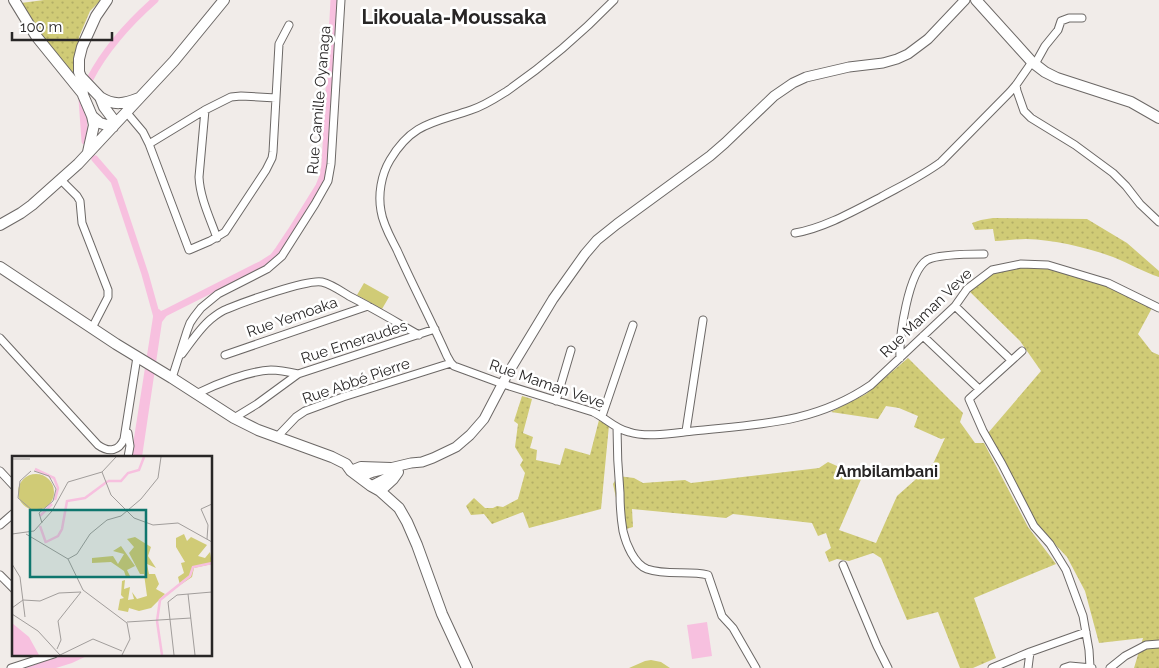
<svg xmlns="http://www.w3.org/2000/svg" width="1159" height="668" font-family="Raleway,sans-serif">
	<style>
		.grass { fill: url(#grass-dots) }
		.garden { fill: #d0cb76 }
		.water { fill: #f7c0df }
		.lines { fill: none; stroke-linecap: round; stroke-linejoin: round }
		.canal { stroke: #f7c0df; stroke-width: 7 }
		.minor-casing { stroke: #6c6866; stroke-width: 9 }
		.tertiary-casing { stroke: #6c6866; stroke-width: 11 }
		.secondary-casing { stroke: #6c6866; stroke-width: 12 }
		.minor { stroke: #fff; stroke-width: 7 }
		.tertiary { stroke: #fff; stroke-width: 9 }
		.secondary { stroke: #fff; stroke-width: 10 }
		.labels { text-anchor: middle; stroke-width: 5; stroke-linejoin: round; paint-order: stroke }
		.street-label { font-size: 15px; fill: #282626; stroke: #fff }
		.neighbourhood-label { font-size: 16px; font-weight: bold; fill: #282626; stroke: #fff }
		.district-label { font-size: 20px; font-weight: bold; fill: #282626; stroke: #fff }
		.inset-river { fill: none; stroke: #f7c0df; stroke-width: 2.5 }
		.inset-road { fill: none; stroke: #a19d9b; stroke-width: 1 }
		.view { fill: #0f766e; fill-opacity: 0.15; stroke: #0f766e; stroke-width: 2.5 }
		.inset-edge { fill: none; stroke: #282626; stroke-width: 2.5 }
	</style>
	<defs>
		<pattern id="grass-dots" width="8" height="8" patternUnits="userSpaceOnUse" patternTransform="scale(1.25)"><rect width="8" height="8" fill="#d0cb76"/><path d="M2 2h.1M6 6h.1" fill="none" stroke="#b3ae66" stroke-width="1.8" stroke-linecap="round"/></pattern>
	</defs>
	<rect width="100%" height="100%" fill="#f1ece9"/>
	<path class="grass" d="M44,0h57l-11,11 -11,26 -4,38 -35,-40 -19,-32z
		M993,218l94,1 40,24 32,28v6c-16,-5 -30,-14 -46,-20 -28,-10 -58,-17 -87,-18 -10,0 -21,2 -31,2l-2,-12 -18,1 -3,-7 9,-3z
		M1048,265l49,15 55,28 -14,26 14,18 7,3v313h-25l9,-30 -44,5 -14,-52 -18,-34 -30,-32 -37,-72 -12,-20 53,-62 -21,-30 -53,-52 25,-19z
		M908,358l55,55 -3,9 15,21h9l44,84 28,37 -82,34 22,60 -23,10h-13l-22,-56 -31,8 -26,-62 -8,-5 -24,8 -12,-2 -8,3 -4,-10 6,-4 -5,-15 -8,3 -6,-13 -79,-9 -7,4 -94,-9 1,18 -10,3 -10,-46 5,-8 16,2 9,5 42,-3 6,3 128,-15 9,-6 34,15 -23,53 37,13 21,-47 36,-32 12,-26 -4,1 -27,-12 4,-11 -19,-8 -13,-2 -8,13 -47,-7 35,-18z
		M522,396l10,3 -9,34 10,4 -3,11 7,2 -1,10 24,5 5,-17 25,7 9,-35 10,5 -8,84 -72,19 -6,-16 -31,12 -8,-10 -13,1 -5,-9 8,-8 11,10h8l4,-2 6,1 15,-8 7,-26 -5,-8 3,-5 -8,-13 3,-23 -4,-3z"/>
	<path class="garden" d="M364,283l25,14 -7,12 -25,-14z
		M651,660l10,2 9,6h-41l16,-7z"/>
	<path class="water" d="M159,309l2,2 5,-1 2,4 -6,8 -20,135h-11l22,-140v-6z
		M707,622l5,34 -20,3 -5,-34z
		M67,654h24l-19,9 -16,5h-32z"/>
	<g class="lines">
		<path class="canal" d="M90,79c16,-31 39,-56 65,-79
			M82,99l3,42
			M95,159l19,22 31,93 12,43
			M159,316l103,-52 11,-7 6,-8 12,-18 28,-45 4,-10 2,-11 9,-165"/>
		<g class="minor-casing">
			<path id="minor" d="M614,0c-33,34 -68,64 -107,91 -11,7 -23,15 -36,19 -38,13 -59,13 -81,50 -9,15 -12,35 -9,51 2,14 10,27 16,39 16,36 34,70 50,106l4,7 3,3 49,18 90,28c13,6 22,17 36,20 18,6 45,1 64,-1 66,-7 121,-7 178,-46l84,-79 12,-17 25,-19 29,-6 27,1 60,18 51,25
				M1035,64l10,-18 13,-16 3,-9 8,-3h13
				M1016,85l1,6 7,20 7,7 44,27 38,28 13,13 14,18 19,18
				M205,110l-6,67c1,21 11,41 18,61
				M127,113l16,19 6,12 40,106 21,-9 15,-9 41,-62 6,-12 1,-6 6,-108 10,-19
				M149,144l56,-34 26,-13 10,-1 35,2
				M61,180l16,16 3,5 2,22 26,67v7l-16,31
				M795,233c29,-5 59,-22 86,-36 20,-11 41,-21 60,-35l69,-70 6,-7 16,-23
				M955,306l56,54
				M923,336l56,53
				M0,338l98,107c11,8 21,6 26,-6l13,-82
				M1022,351l-53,48 14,32 19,33 32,62 16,18 16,26 17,46 6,34 1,17
				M182,354c9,-12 18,-26 29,-35 5,-4 10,-8 16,-10 17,-7 80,-30 95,-27 9,2 19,9 27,14 24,12 47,26 70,39
				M225,355l143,-49
				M900,358c-1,-21 8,-86 27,-98 11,-6 43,-6 57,-6
				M172,378l15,-47 3,-8 4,-6 7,-9 17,-14 49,-25 15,-13 33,-52 13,-23 3,-17 10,-164
				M196,394c20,-10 53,-23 75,-24 9,0 18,2 27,4
				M556,401l15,-51
				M602,416l31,-91
				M234,418l23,-14 41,-30 137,-45
				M617,427c0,22 1,44 3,66 0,12 1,26 3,38 3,13 11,33 24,38 20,7 42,1 61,6l14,41 11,12 23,40
				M686,431l17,-111
				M128,433l2,13 -2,11
				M277,437l19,-20 9,-6 38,-14 108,-34
				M0,471l14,15
				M0,525l14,-12
				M843,565l34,81 11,22
				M0,575l14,14
				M11,668l43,-14
				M992,668l38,-16 56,-20
				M1028,668l2,-16
				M1064,668l6,-2 22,2
				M1110,668l15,-12 21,-11 13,-1"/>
		</g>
		<g class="tertiary-casing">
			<path id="tertiary" d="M360,477l13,-5 38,-9 11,-1 11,-4 23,-11 14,-12 14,-16 23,-44 46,-76 32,-45 12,-14 20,-16 93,-68 15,-13 49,-47 19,-13 13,-6 43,-10 34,-4 14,-4 11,-5 20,-15 37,-39
				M371,486l25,-13"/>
		</g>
		<g class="secondary-casing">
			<path id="secondary" d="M14,0l22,36 47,58
				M107,0l-11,16 -14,31 -3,12v13l2,5 2,18 9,21 8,7 13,4
				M976,0l56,62 13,10 12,6 74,24 28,16
				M81,77l19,20 4,10 12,16
				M100,97c14,9 24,7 39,1
				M88,152l6,-27 -2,-9
				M0,225l21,-12 11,-8 46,-41 96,-103 50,-61
				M0,267l116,77 56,34 62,40 24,12 74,27 14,7 5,7 20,15 9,5 19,17 8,14 10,23 25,69 25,54
				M351,471l10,-4 30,1
				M380,491l13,-12 5,-7"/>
		</g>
		<use href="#minor" class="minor"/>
		<use href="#tertiary" class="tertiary"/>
		<use href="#secondary" class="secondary"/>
	</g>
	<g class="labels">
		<g class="street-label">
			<text transform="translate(319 100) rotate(-85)" y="5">Rue Camille Oyanaga</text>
			<text transform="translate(926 313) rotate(-44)" y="5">Rue Maman Veve</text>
			<text transform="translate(292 317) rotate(-19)" y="5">Rue Yemoaka</text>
			<text transform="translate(354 342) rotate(-18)" y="5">Rue Emeraudes</text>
			<text transform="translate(356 381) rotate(-19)" y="5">Rue Abbé Pierre</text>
			<text transform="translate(547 384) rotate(19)" y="5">Rue Maman Veve</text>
		</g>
		<g class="neighbourhood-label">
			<text x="887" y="477">Ambilambani</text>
		</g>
		<g class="district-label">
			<text x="454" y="24">Likouala-Moussaka</text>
		</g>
	</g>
	<g transform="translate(12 456)">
		<rect width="200" height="200" fill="#f1ece9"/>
		<path d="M123,81l16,10 -3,9 8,12 -9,-4 2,10h6l4,10 -3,5 9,5 -14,14 -12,3 -10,-3 -1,4 -10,-2 2,-11 4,-1 -3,-3 1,-14 3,-1 -1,9 6,-2 -2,13 6,-1 -2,-7 5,7 10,-3 -3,-22h-4l-11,-21 5,-6 -7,-8zM109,90l14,20 -8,4 3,6 -4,1 -2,-6 -13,-9 -19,1v-5l21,-2 5,8 6,-10 -11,-3z" fill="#d0cb76"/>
		<path d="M172,78l3,7 4,-4 16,8 -9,11 7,2 5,-6 2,12 -18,4 -2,9 -12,8 -2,-8 6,-4 -3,-10 4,-1 -9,-15v-9z" fill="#d0cb76"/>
		<path d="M6 36a18 18 0 1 1 36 0a18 18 0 1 1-36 0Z" fill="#d0cb76"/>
		<path d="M0,167l17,14 10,18h-27z" fill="#f7c0df"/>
		<path class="inset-river" d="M23,13l19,9 4,10 -3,12M96,25h13l7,-8 11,-3 5,-13M28,60l12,-12M28,70l6,17M34,86l12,-6 4,-7 5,-28 18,-3 23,-17M150,199l-5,-34 3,-21 30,-24 3,-9 19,-4"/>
		<path class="inset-road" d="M200,1v25M0,3h18M19,15l-11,10 -2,17 14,12 10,-1M22,15l15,5 7,13 -3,12 -14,12 3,10M90,16l9,23 23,23 19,7 25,-2 34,19M0,78l22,-3 18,-20 16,-29 34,-10 14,-15M14,78l42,25 15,31 44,33 3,16 -8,16M195,83l1,-14 -7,-16 11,-5M56,103l9,-5 13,-20 17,-14 14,-4 20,-17 17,-21 3,-21M0,108l8,13 5,40M176,138l7,61M0,152l11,-8 17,1 19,-8 22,-1M0,158l26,17 22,24M115,166l64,-4M45,193l4,-9 -3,-19 23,-29M48,199l33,-16 29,12M162,199l-6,-53 9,-7 35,-3"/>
		<path class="view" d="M18,54h116v67h-116z"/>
		<rect width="200" height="200" class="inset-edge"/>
	</g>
	<path d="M12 32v8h100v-8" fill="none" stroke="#282626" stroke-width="2.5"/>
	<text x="20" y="32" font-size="15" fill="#282626" stroke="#ffffff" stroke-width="4" paint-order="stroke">100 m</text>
</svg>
